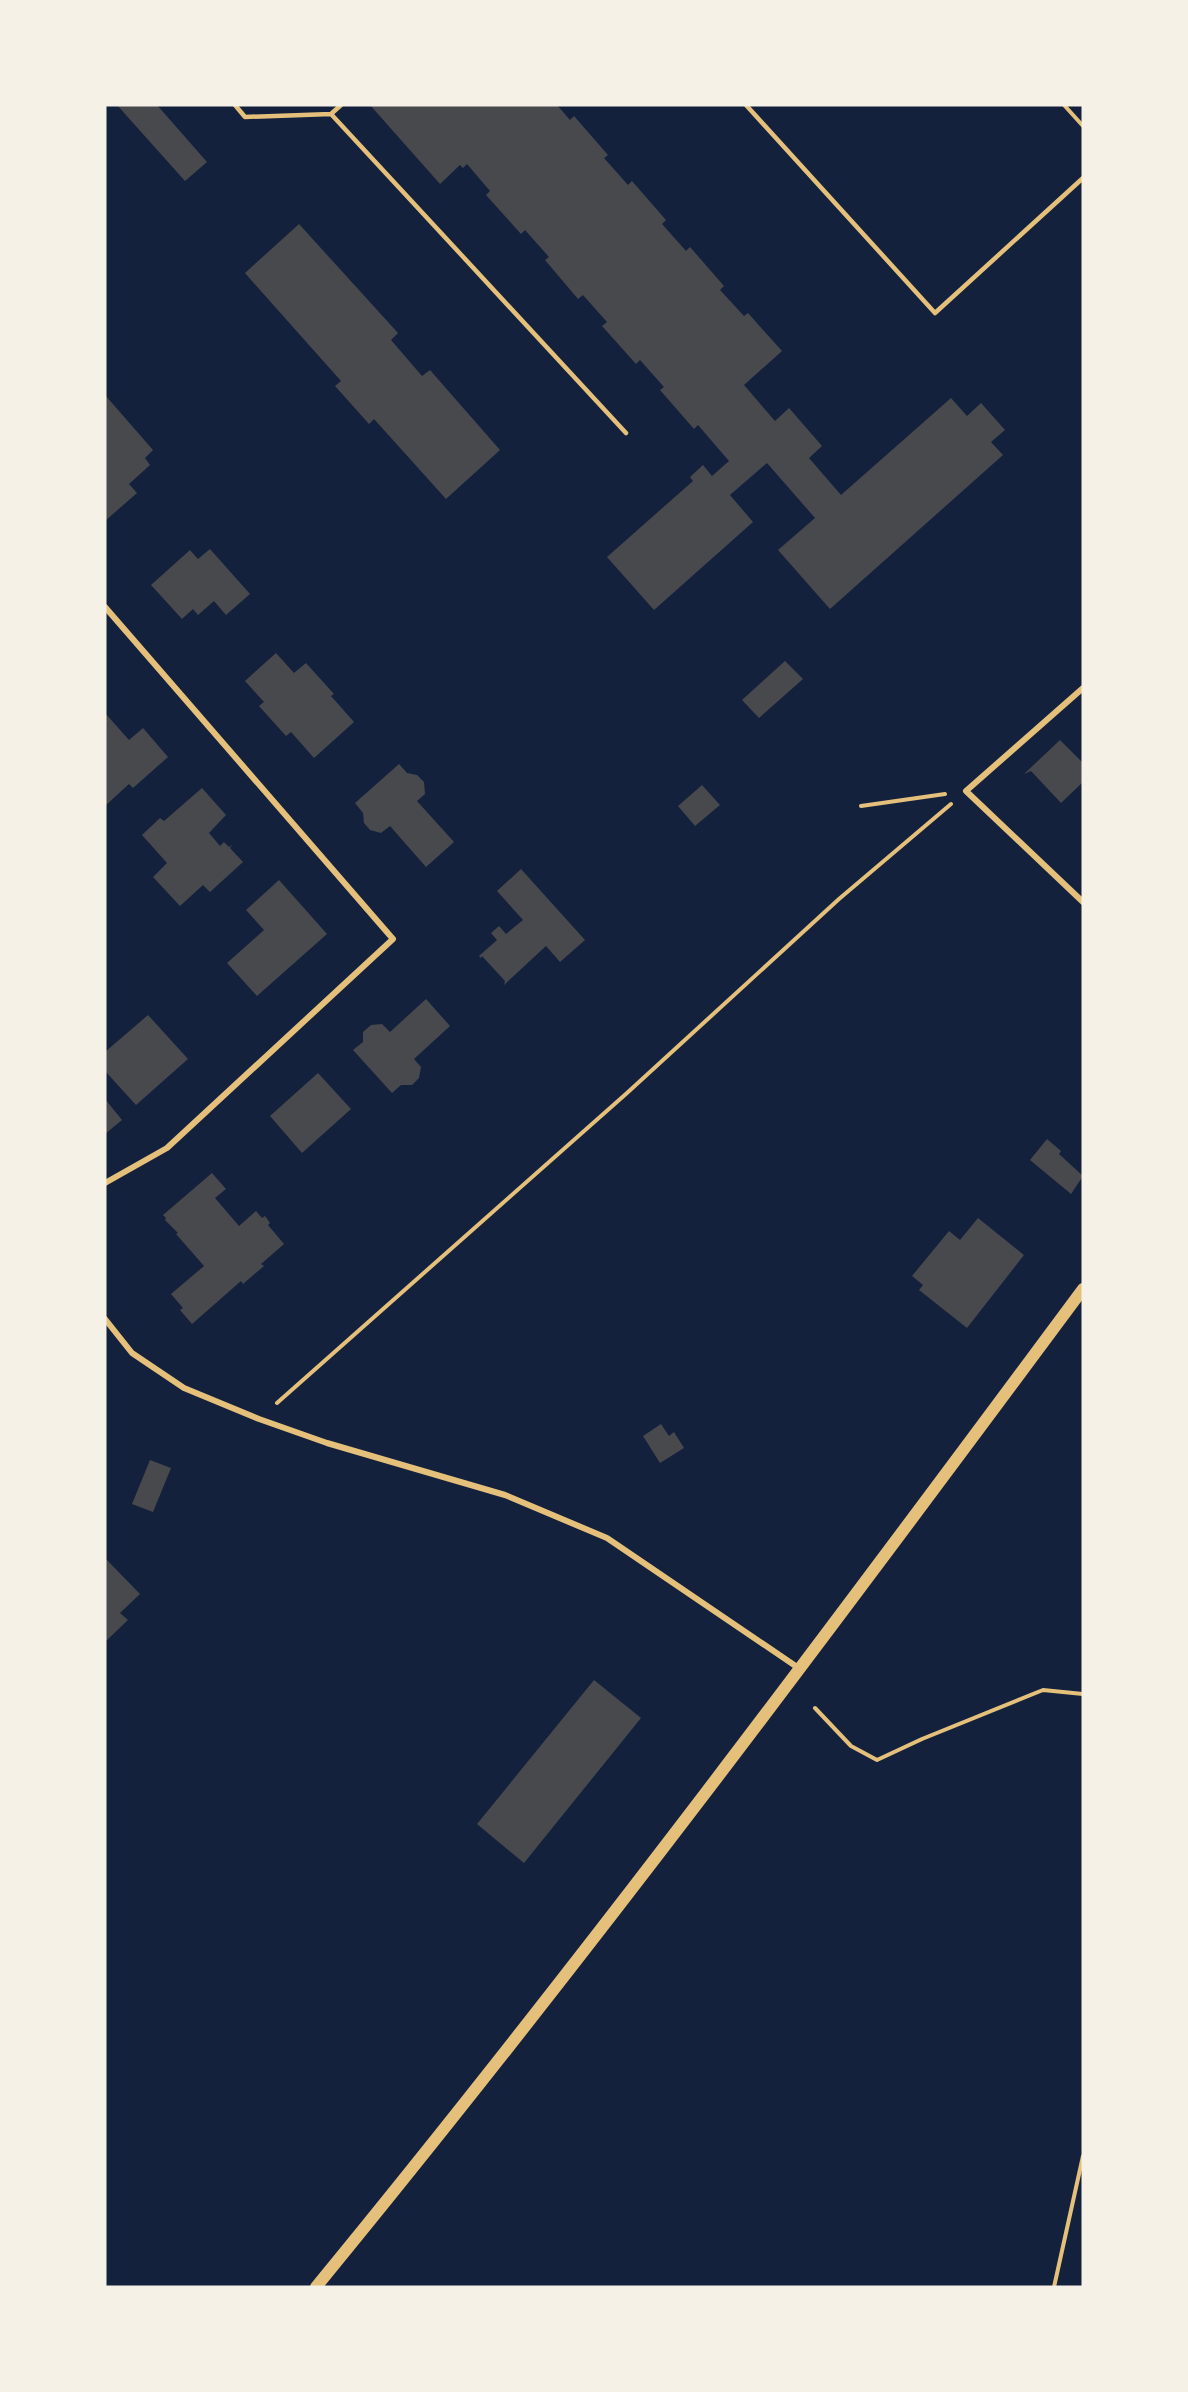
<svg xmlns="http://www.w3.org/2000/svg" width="1188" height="2392" font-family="'Alegreya Sans',sans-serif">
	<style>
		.building { fill: #48494c }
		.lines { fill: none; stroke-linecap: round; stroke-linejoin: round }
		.path { stroke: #e5c07b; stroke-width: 4 }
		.service { stroke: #e5c07b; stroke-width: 4.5 }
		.minor { stroke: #e5c07b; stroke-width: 6 }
		.secondary { stroke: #e5c07b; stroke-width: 12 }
	</style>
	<rect width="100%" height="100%" fill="#14213d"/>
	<path class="building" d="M117,105h40l50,57 -22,19z
		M370,105h187l13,15 4,-4 34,39 -4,3 24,27 4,-4 34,39 -4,4 24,27 4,-4 34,39 -4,4 24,26 4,-3 34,38 -38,34 31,36 14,-13 33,38 -13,12 32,37 110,-97 16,18 14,-13 24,27 -14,12 12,13 -173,154 -52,-59 37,-32 -48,-55 -37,32 23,27 -99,88 -47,-53 86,-76 -3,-4 13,-12 9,11 17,-15 -31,-36 -4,4 -34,-39 4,-3 -24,-27 -4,4 -34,-38 5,-4 -24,-27 -5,4 -33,-39 4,-3 -24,-27 -4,4 -35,-39 4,-4 -23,-27 -4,4 -3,-3 -20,19z
		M299,224l99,109 -7,7 31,36 8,-6 70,80 -54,49 -72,-80 -5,5 -34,-38 6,-5 -96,-108z
		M105,395l48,55 -8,8 5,7 -21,19 8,9 -32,28z
		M210,549l40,45 -24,21 -12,-14 -16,14 -5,-6 -11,10 -31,-34 39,-35 8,9z
		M276,653l18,20 12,-10 28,31 -3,2 23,26 -40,36 -23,-26 -5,4 -27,-30 5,-4 -19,-21z
		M785,661l18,18 -44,39 -17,-18z
		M105,713l24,27 14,-12 25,29 -35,31 -4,-4 -24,22z
		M1060,740l22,22 1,-1v21l-22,21 -30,-32 -7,3z
		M399,764l8,9 10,2 7,7 1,12 -8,7 37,41 -28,25 -36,-41 -9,7 -11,-3 -6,-7 -1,-10 -8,-10z
		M702,785l18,20 -25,21 -17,-20z
		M202,788l24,27 -17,18 11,13 4,-4 5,5 3,-2 -2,3 13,14 -33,30 -7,-7 -23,21 -27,-29 14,-14 -25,-28 18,-17 4,3z
		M521,869l64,71 -25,22 -14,-16 -42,39 1,-4 -23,-25 -1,2 -2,-2 18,-16 -6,-7 8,-7 7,8 17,-14 -26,-29z
		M279,880l48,54 -70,62 -30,-33 37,-33 -18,-20z
		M426,999l24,27 -36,33 7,8 -2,11 -7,7h-11l-9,8 -39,-43 10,-8v-10l8,-7 11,-1 8,8z
		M148,1015l40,44 -52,46 -31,-34v-19z
		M318,1073l33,36 -49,44 -32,-37z
		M105,1099l17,21 -17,14z
		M1047,1139l14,12 -2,3 24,22 -12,18 -41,-34z
		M212,1173l14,16 -11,9 24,28 17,-15 6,7 3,-2 5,7 -2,2 16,19 -23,20 3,2 -21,18 -2,-3 -49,43 -12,-14 3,-2 -12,-14 33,-28 -28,-32 2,-1 -13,-13 1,-2 -3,-3z
		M978,1218l46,37 -57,73 -48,-38 4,-5 -11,-9 37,-45 11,9z
		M661,1424l8,12 5,-4 10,16 -24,15 -17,-27z
		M150,1460l21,8 -18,44 -21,-8z
		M105,1558l35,36 -20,19 8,7 -23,22z
		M594,1680l47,38 -117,145 -47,-39z"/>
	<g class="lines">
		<path class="path" d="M1064,105l19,21
			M861,806l84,-12
			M277,1403l350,-310 212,-194 112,-95
			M815,1708l36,38 26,14 45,-21 121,-49 40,4
			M1054,2287l29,-131"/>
		<path class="service" d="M235,105l10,12 86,-3 295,319
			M746,105l189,208 148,-135
			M331,114l10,-9"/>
		<path class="minor" d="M105,607l288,332 -226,209 -62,35
			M1083,688l-117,103 117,111
			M105,1319l27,34 52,35 75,31 68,24 178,52 102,43 193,131"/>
		<path class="secondary" d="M316,2287c266,-324 517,-661 767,-998"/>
	</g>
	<rect width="1188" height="2392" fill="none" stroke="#f6f1e7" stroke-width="213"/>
</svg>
